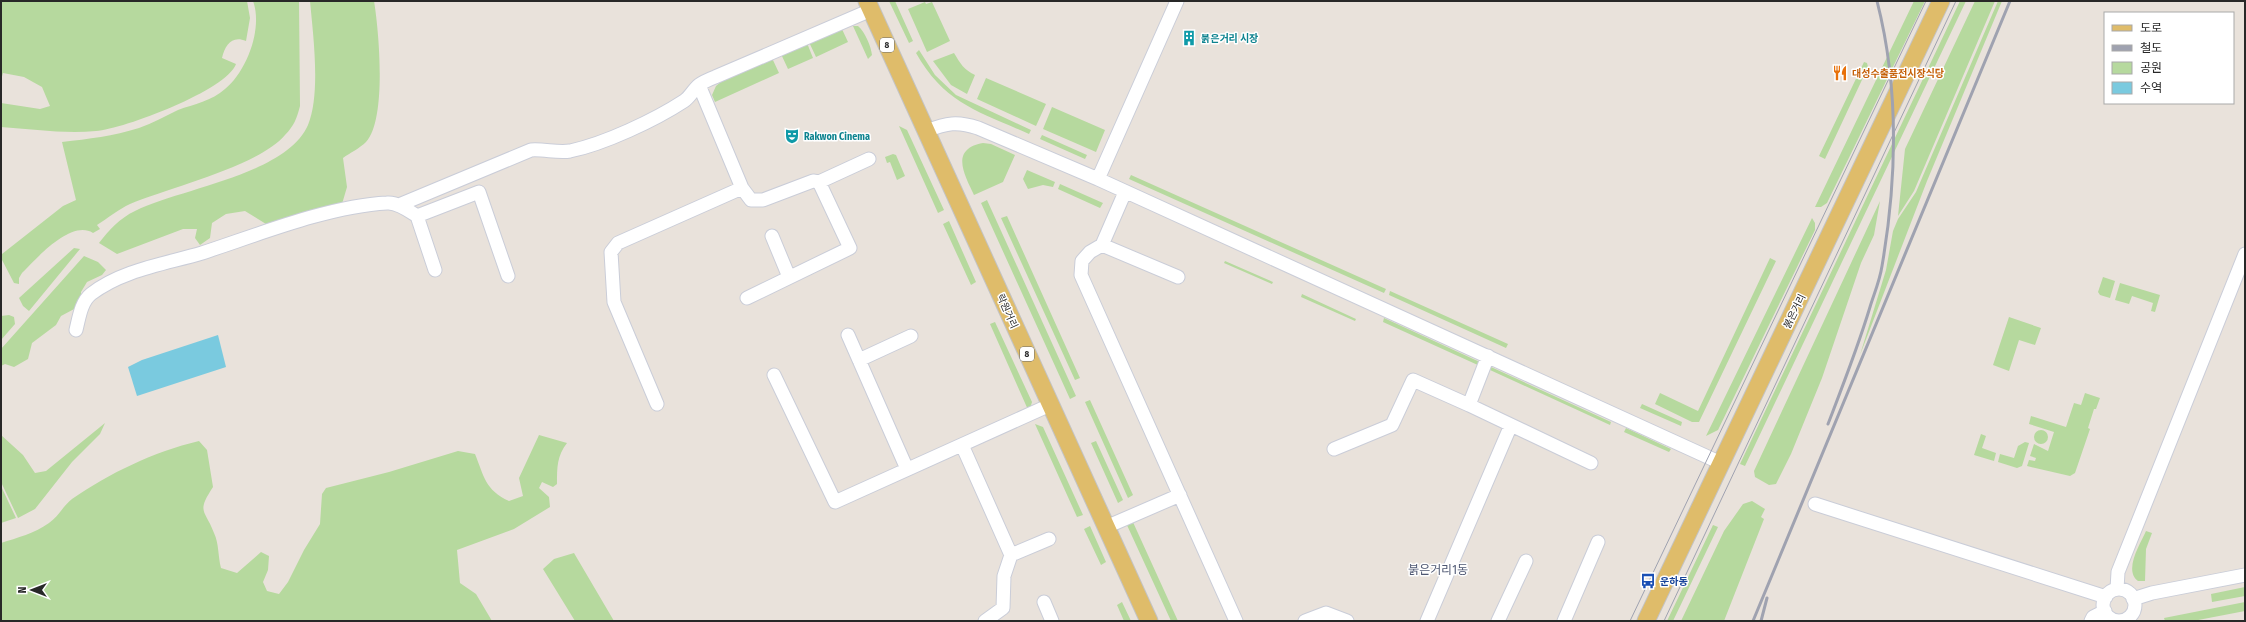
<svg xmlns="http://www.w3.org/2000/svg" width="2246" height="622" font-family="'Fira Sans Condensed','Noto Sans KR',sans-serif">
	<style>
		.green { fill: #b6d99e }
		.water { fill: #7acadf }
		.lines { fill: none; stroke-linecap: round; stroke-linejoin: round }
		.minor-casing { stroke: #cacdd8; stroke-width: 15 }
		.major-casing { stroke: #c3c3c3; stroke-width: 19 }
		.minor { stroke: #fff; stroke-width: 13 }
		.major { stroke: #dfbc6a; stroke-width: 17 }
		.tram { stroke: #9fa2b0; stroke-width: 1 }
		.rail { stroke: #9fa2b0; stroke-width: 3 }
		.labels { text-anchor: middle; stroke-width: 3; stroke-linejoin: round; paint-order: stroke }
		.shield { fill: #fff; stroke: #686868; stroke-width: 1 }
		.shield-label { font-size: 9px; font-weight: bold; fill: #282828 }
		.culture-label { font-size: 10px; font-weight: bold; fill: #0d838f; stroke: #fff; text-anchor: start }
		.food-label { font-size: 10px; font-weight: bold; fill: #c56008; stroke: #fff; text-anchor: start }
		.street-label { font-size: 10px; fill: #282828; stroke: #fff }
		.transit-label { font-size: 10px; font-weight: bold; fill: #164399; stroke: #fff; text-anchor: start }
		.quarter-label { font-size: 12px; fill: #4e5772; stroke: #fff }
	</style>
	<rect width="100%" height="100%" fill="#e9e2db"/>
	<path class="green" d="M1,1h246l3,17 -4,23c-14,-6 -21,4 -24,17l14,6c-9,26 -112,65 -140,67 -32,3 -64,-2 -95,-4v-24l39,6 10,-3 -8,-19 -18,-10 -21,-4 -2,7z
		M253,1h46l1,105c-3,12 -6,20 -15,29 -26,31 -114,52 -155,69 -11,5 -22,14 -33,21l3,4 -7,4c-22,-14 -57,26 -71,40l-3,5v6l-5,-1 -13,-25 1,-4 61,-48 13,-6 -14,-58c27,-3 51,-6 77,-14 14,-5 26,-12 39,-18 16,-6 34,-9 47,-21 22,-18 38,-61 28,-88z
		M310,1h64c5,30 13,118 -8,141 -6,6 -16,11 -23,16l4,29 -5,17 -76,20 -21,-13 -19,3 -14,9 -2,15 -10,7 -5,-7 2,-9h-14l-66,25 -18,-11c10,-13 21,-25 36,-32 46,-23 151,-36 173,-86 13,-31 5,-91 2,-124z
		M889,1h6l18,40 -4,2z
		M1914,1h11l-98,202 -6,4h-6z
		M1960,1h6l-221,465 -5,-2z
		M1975,1h20l-81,190 -16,25 7,-67z
		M1998,1h4l-75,180 -67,174 26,-85 7,-39 5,-12 18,-27z
		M925,2l1,2 6,-2 18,39 -23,11 -19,-43z
		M853,26h5c7,6 13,20 14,29l-4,4z
		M841,27l7,15 -32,15 -7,-15z
		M807,43l6,15 -25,11 -7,-15z
		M919,50l16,25 21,20 75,35 -2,4c-51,-23 -84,-30 -113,-81z
		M954,53c6,10 10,17 21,22l-8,19 -16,-9 -18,-24z
		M772,58l7,15 -64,29 -3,-7 4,-9 6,-5z
		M1864,62l3,1 1,4 -43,92 -6,-3z
		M986,78l60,26 -10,22 -59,-27z
		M1052,107l53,23 -9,22 -53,-23z
		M899,126l8,4 37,80 -6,3z
		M1042,135l45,20 -2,4 -45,-20z
		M983,143l8,1 24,11 -12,27 -29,13c-9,-19 -25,-46 9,-52z
		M893,154l3,1 9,21 -8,4 -7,-18 -3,1 -2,-6z
		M1027,170l28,12 -2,5 -10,-2 -15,4 -5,-10z
		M1131,175l255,114 -2,4 -255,-114z
		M1060,184l43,19 -3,5 -42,-19z
		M987,200l89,196 -6,3 -89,-196z
		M1880,201l-6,34 -13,28 -39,115 -31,76 -15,30 -7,1 -14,-8 -1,-6z
		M1007,216l73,162 -5,2 -74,-162z
		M1812,218l3,5v7l-97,200 -12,6z
		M949,221l27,61 -5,3 -28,-61z
		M74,248l6,1 -51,62 -6,-5 -4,-8z
		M84,256l14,6 8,8 -4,5 -15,7 -6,10v11l-5,5 -15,8 -5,9 -24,18 -4,16 -14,8 -9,-3 -4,2v-17z
		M1770,258l6,3 -77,161h-7l-37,-18 5,-11 38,18z
		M1225,261l48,21 -1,2 -48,-21z
		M2103,277l12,4 -5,17 -10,-3 -2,-3z
		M2120,283l40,12 -5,17 -4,-1 2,-8 -21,-7 -3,8 -14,-4z
		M1390,291l118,53 -2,4 -117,-53z
		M1302,294l54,25 -1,2 -54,-24z
		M9,315l5,2 1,7 -14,16v-24z
		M2009,317l32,11 -6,17 -16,-5 -10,31 -16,-6z
		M1384,318l98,45 -2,3 -97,-44z
		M995,322l37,80 -3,10 -39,-88z
		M1491,367l120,55 -1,3 -120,-55z
		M2085,393l15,5 -4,11h-2l-6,19 2,1 -15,44 -5,3 -43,-10 2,-6 6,1 1,-3 -6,-2 4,-12 14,7 6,-19 -25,-8 2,-8 35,11 8,-24 7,2z
		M1090,400l43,95 -5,3 -43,-96z
		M1642,404l40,18 -1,4 -41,-18z
		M105,423l-5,11 -28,28 -37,47 -17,9 -17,-36v-47l22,20 12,18 11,-2z
		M1035,424l8,3 40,88 -6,2z
		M1626,428l45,21 -2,3 -45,-20z
		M2034 437a7 7 0 1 1 14 0a7 7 0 1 1-14 0Z
		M1981,434l5,2 -4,12 14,5 -2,8 -20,-6z
		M539,435l28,8c-10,13 -10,24 -10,41l-4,3 -11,-5 -3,6 10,9 1,10 -36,22 -57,21 3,33 16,11 16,27h-491v-78c16,-5 34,-10 48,-20 9,-6 14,-17 23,-24 38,-26 81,-47 127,-58l8,9 6,37c-17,26 -8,22 1,46 5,10 4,24 7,35l16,5 24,-21 8,4 -1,14 -5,12 4,9 12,3 9,-12 16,-32 16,-26 2,-30 4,-6 63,-16 69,-21 17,3c9,22 10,36 34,47l14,-5 -4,-18z
		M1096,441l27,59 -5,3 -27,-60z
		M2025,442l4,1 -7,23 -5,2 -19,-6 2,-8 14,4 4,-12z
		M1,486l15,32 -15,5z
		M1752,501l13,8 -4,8 3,2 -40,102h-43l43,-90 19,-27z
		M1132,520l46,101h-7l-45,-98z
		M1713,525l5,2 -45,94h-6z
		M1090,526l16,36 -5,3 -17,-36z
		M2146,531l6,2 -6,16 -1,32h-7c-15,-11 3,-38 8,-50z
		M574,553l40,68h-39l-32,-52 11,-10z
		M2245,587v9l-33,6 -1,-8z
		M1122,602l9,19h-7l-7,-16z
		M2245,602v9l-52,10h-28l-1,-3z"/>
	<path class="water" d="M218,335l8,32 -89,29 -9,-29 14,-7z"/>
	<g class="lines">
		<g class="minor-casing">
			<path id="minor" d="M926,131c21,-8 31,-10 52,-3l120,51 623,284
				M1098,179l79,-178
				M742,188l9,12h12l50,-19 6,1 50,-23
				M1125,192l-23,53 -12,7 -8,9 -1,14 155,346
				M399,205l132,-55c13,-1 27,3 39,1 34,-7 85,-31 114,-50 6,-4 9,-11 15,-16 4,-3 11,-6 16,-8l156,-67
				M417,216l62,-24 29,84
				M772,236l17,41
				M1102,245l76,32
				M747,298l103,-50 -31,-66
				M76,330c3,-12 5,-28 15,-36 31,-24 74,-30 111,-41 55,-18 127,-47 185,-50 10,-1 21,7 30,13l18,54
				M848,335l59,134
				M1488,356l-19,49 122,58
				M859,360l52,-24
				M774,375l61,127 215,-97
				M657,404l-43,-102 -3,-50 7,-9 124,-55 -43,-103
				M962,445l49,110
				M1334,449l58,-24 21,-45 56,25
				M1815,504l291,93
				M1106,527l74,-32
				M2117,589l1,-17 127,-318
				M2103 605a16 16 0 1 1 32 0a16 16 0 1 1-32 0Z
				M2133,599l19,-6 93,-18
				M1044,602l8,19
				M985,621l18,-13 1,-32 7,-21 38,-16
				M1305,621l21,-8 21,8
				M1427,621l84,-196
				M1498,621l28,-60
				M1564,621l34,-79
				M2091,621l2,-4 12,-6"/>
		</g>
		<g class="major-casing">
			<path id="major" d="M867,1l282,620
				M1646,621l295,-620"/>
		</g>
		<use href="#minor" class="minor"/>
		<use href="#major" class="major"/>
		<path class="tram" d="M1630,621l296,-620
			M1664,621l292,-620"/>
		<path class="rail" d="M1828,424c15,-39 30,-77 42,-117 4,-13 10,-27 12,-41 15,-87 17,-179 -5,-265
			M1753,621l257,-620
			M1761,621l6,-23"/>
	</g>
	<defs>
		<g id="building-bare" transform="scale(1.2)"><path d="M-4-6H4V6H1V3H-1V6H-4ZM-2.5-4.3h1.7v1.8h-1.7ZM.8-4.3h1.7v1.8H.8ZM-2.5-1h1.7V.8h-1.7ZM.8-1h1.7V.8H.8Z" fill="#0f9aa8" stroke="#fff" stroke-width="2.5" paint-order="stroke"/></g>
		<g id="restaurant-bare" transform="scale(1.2)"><path d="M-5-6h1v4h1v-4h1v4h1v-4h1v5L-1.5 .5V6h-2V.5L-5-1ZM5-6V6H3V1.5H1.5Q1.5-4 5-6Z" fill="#e8710a" stroke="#fff" stroke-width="2.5" paint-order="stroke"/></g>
		<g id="theatre-bare" transform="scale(1.2)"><path d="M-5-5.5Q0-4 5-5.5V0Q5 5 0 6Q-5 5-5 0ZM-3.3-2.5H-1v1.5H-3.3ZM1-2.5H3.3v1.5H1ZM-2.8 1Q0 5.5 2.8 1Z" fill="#0f9aa8" stroke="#fff" stroke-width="2.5" paint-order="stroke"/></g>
		<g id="bus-bare" transform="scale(1.2)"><path d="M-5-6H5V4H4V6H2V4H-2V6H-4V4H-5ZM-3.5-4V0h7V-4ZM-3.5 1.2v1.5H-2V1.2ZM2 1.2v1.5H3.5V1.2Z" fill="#1a4fb4" stroke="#fff" stroke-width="2.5" paint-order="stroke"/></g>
	</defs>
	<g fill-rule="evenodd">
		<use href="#building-bare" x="1189" y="38"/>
		<use href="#restaurant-bare" x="1840" y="73"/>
		<use href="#theatre-bare" x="792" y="136"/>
		<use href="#bus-bare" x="1648" y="581"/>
	</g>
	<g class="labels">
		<g class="shield">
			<rect x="880" y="38" width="14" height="14" rx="3"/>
			<rect x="1020" y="347" width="14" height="14" rx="3"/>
		</g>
		<g class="shield-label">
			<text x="887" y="48">8</text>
			<text x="1027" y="357">8</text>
		</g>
		<g class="culture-label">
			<text x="1201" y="42">붉은거리 시장</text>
			<text x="804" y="140">Rakwon Cinema</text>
		</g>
		<g class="food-label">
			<text x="1852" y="77">대성수출품전시장식당</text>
		</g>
		<g class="street-label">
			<text transform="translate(1008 311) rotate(66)" y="4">락원거리</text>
			<text transform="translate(1794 311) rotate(-64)" y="4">붉은거리</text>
		</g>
		<g class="transit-label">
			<text x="1660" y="585">운하동</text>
		</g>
		<g class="quarter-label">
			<text x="1438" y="574">붉은거리1동</text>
		</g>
	</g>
	<rect width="2246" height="622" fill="none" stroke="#282828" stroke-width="4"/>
	<rect x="2104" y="12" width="130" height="92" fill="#ffffff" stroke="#a9a9a9"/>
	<rect x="2112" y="25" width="20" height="6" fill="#dfbc6a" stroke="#a9a9a9"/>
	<text x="2140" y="32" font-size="12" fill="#282828">도로</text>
	<rect x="2112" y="45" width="20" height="6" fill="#9fa2b0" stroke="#a9a9a9"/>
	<text x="2140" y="52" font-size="12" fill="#282828">철도</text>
	<rect x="2112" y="62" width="20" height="12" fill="#b6d99e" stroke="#a9a9a9"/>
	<text x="2140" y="72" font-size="12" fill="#282828">공원</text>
	<rect x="2112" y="82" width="20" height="12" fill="#7acadf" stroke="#a9a9a9"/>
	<text x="2140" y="92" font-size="12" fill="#282828">수역</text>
	<g transform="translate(32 590) rotate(270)" stroke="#ffffff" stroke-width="3" paint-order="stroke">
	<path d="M0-3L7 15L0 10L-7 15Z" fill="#282828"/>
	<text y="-6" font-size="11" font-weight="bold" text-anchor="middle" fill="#282828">N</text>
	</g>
</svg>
